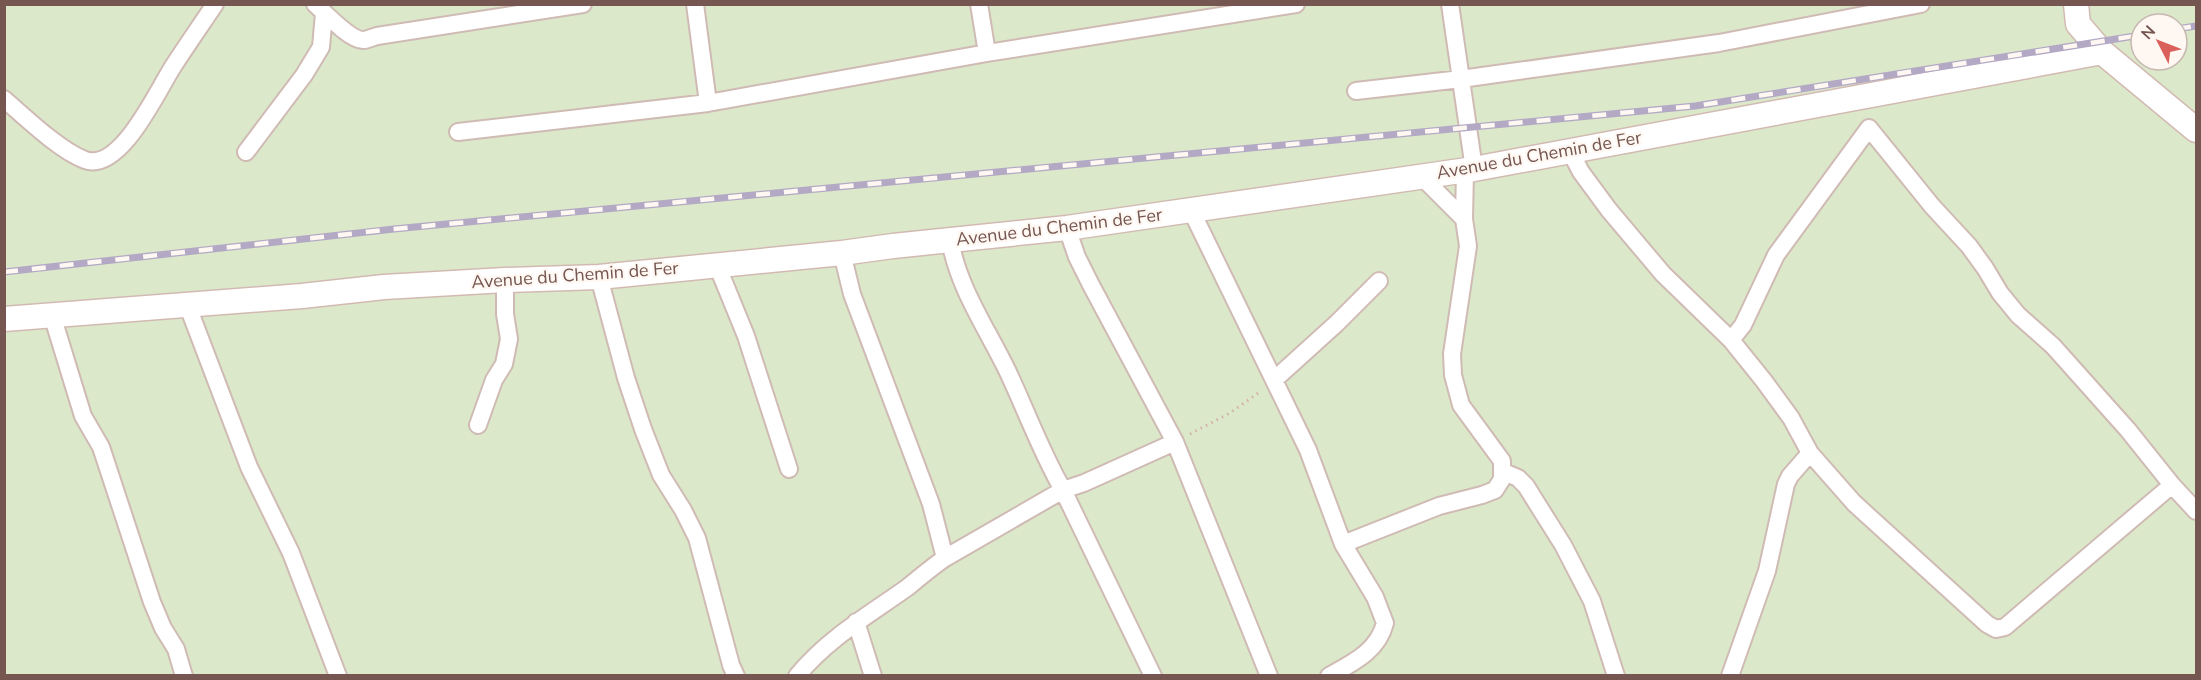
<svg xmlns="http://www.w3.org/2000/svg" width="2201" height="680" font-family="'Nunito Sans',sans-serif">
	<style>
		.green { fill: #dce8ca; fill-rule: evenodd }
		.lines { fill: none; stroke-linecap: round; stroke-linejoin: round }
		.street-casing { stroke: #cfbbb4; stroke-width: 20 }
		.secondary-casing { stroke: #d2bab2; stroke-width: 27 }
		.path { stroke: #d4b1a8; stroke-width: 3; stroke-dasharray: 1.5 4.5; stroke-linecap: butt }
		.street { stroke: #fff; stroke-width: 16 }
		.secondary { stroke: #fff; stroke-width: 24 }
		.rail-casing { stroke: #b3a9c5; stroke-width: 7 }
		.rail { stroke: #fef7f2; stroke-width: 4.5; stroke-dasharray: 14; stroke-linecap: butt }
		.labels { text-anchor: middle; stroke-width: 4.5; stroke-linejoin: round; paint-order: stroke }
		.street-label { font-size: 18px; fill: #755650; stroke: #fef7f2 }
	</style>
	<rect width="100%" height="100%" fill="#fbf2eb"/>
	<path class="green" d="M5,5h2191v670h-2191zM2141,24h36v36h-36z"/>
	<g class="lines">
		<g class="street-casing">
			<path id="street" d="M315,4c10,9 35,36 48,36 4,0 10,-3 14,-4l206,-32
				M695,4l13,99
				M979,4l8,49
				M1450,4l24,165
				M1356,91l105,-12 258,-36 202,-39
				M4,99c21,18 56,52 81,61 36,13 73,-71 89,-95 13,-20 27,-40 41,-61
				M458,132l250,-29 279,-50 309,-49
				M1570,151l11,21 28,38 54,64 68,66 33,41 27,37 19,35 44,50 133,121 9,5 9,-2 167,-142
				M246,152l58,-77 17,-28 3,-34
				M1421,176l43,43
				M1191,210l117,240 35,94 32,53 10,26c-7,28 -32,40 -56,53
				M1067,228l10,29 14,28 84,157 94,234
				M950,240c8,47 36,87 57,130 19,40 34,82 56,120l21,-7 91,-41
				M717,265l29,71 43,133
				M599,277l27,101 17,51 18,46 22,35 14,28 34,127 5,11
				M187,304l62,163 42,86 47,123
				M52,315l31,101 18,31 51,155 11,26 13,21 8,27
				M1731,340l12,-15 33,-70 93,-127 63,78 37,40 16,22 15,25 18,22 35,31 75,84 44,55 24,26
				M1274,380l63,-57 42,-42
				M478,425l16,-45 10,-16 5,-25 -4,-25v-34
				M1504,472l14,6 8,8 37,59 29,56 24,75
				M1343,544l96,-38 43,-11 13,-5 7,-11v-18l-41,-56 -8,-30 -1,-21 16,-108 -4,-27 1,-49
				M945,558l118,-68 90,186
				M856,622l17,54
				M797,676c31,-38 72,-61 111,-89 12,-10 24,-20 37,-29l-14,-54 -79,-210 -10,-41
				M1730,676l37,-105 19,-87 4,-8 20,-23"/>
		</g>
		<g class="secondary-casing">
			<path id="secondary" d="M2076,4l2,20 24,28 94,78
				M4,319l298,-23 82,-9 121,-7 94,-3 243,-24 51,-7 174,-18 407,-59 628,-117"/>
		</g>
		<path class="path" d="M1190,434l40,-21 31,-22"/>
		<use href="#street" class="street"/>
		<use href="#secondary" class="secondary"/>
		<g class="rail-casing">
			<path id="rail" d="M2177,29l19,-3
				M4,272l390,-43 1301,-123 446,-71"/>
		</g>
		<use href="#rail" class="rail"/>
	</g>
	<g class="labels">
		<g class="street-label">
			<text transform="translate(1539 155) rotate(-10)" y="6">Avenue du Chemin de Fer</text>
			<text transform="translate(1059 227) rotate(-7)" y="6">Avenue du Chemin de Fer</text>
			<text transform="translate(575 275) rotate(-4)" y="6">Avenue du Chemin de Fer</text>
		</g>
	</g>
	<rect width="2201" height="680" fill="none" stroke="#755650" stroke-width="12"/>
	<g transform="translate(2159 42) rotate(312)"><circle r="28" fill="#fef7f2" stroke="#c7b7b1" stroke-width="1.5"/>
	<path d="M0-4.5L10 22L0 15L-10 22Z" fill="#da605b"/>
	<text y="-9" font-size="16" font-weight="bold" text-anchor="middle" fill="#755650">N</text>
	</g>
</svg>
